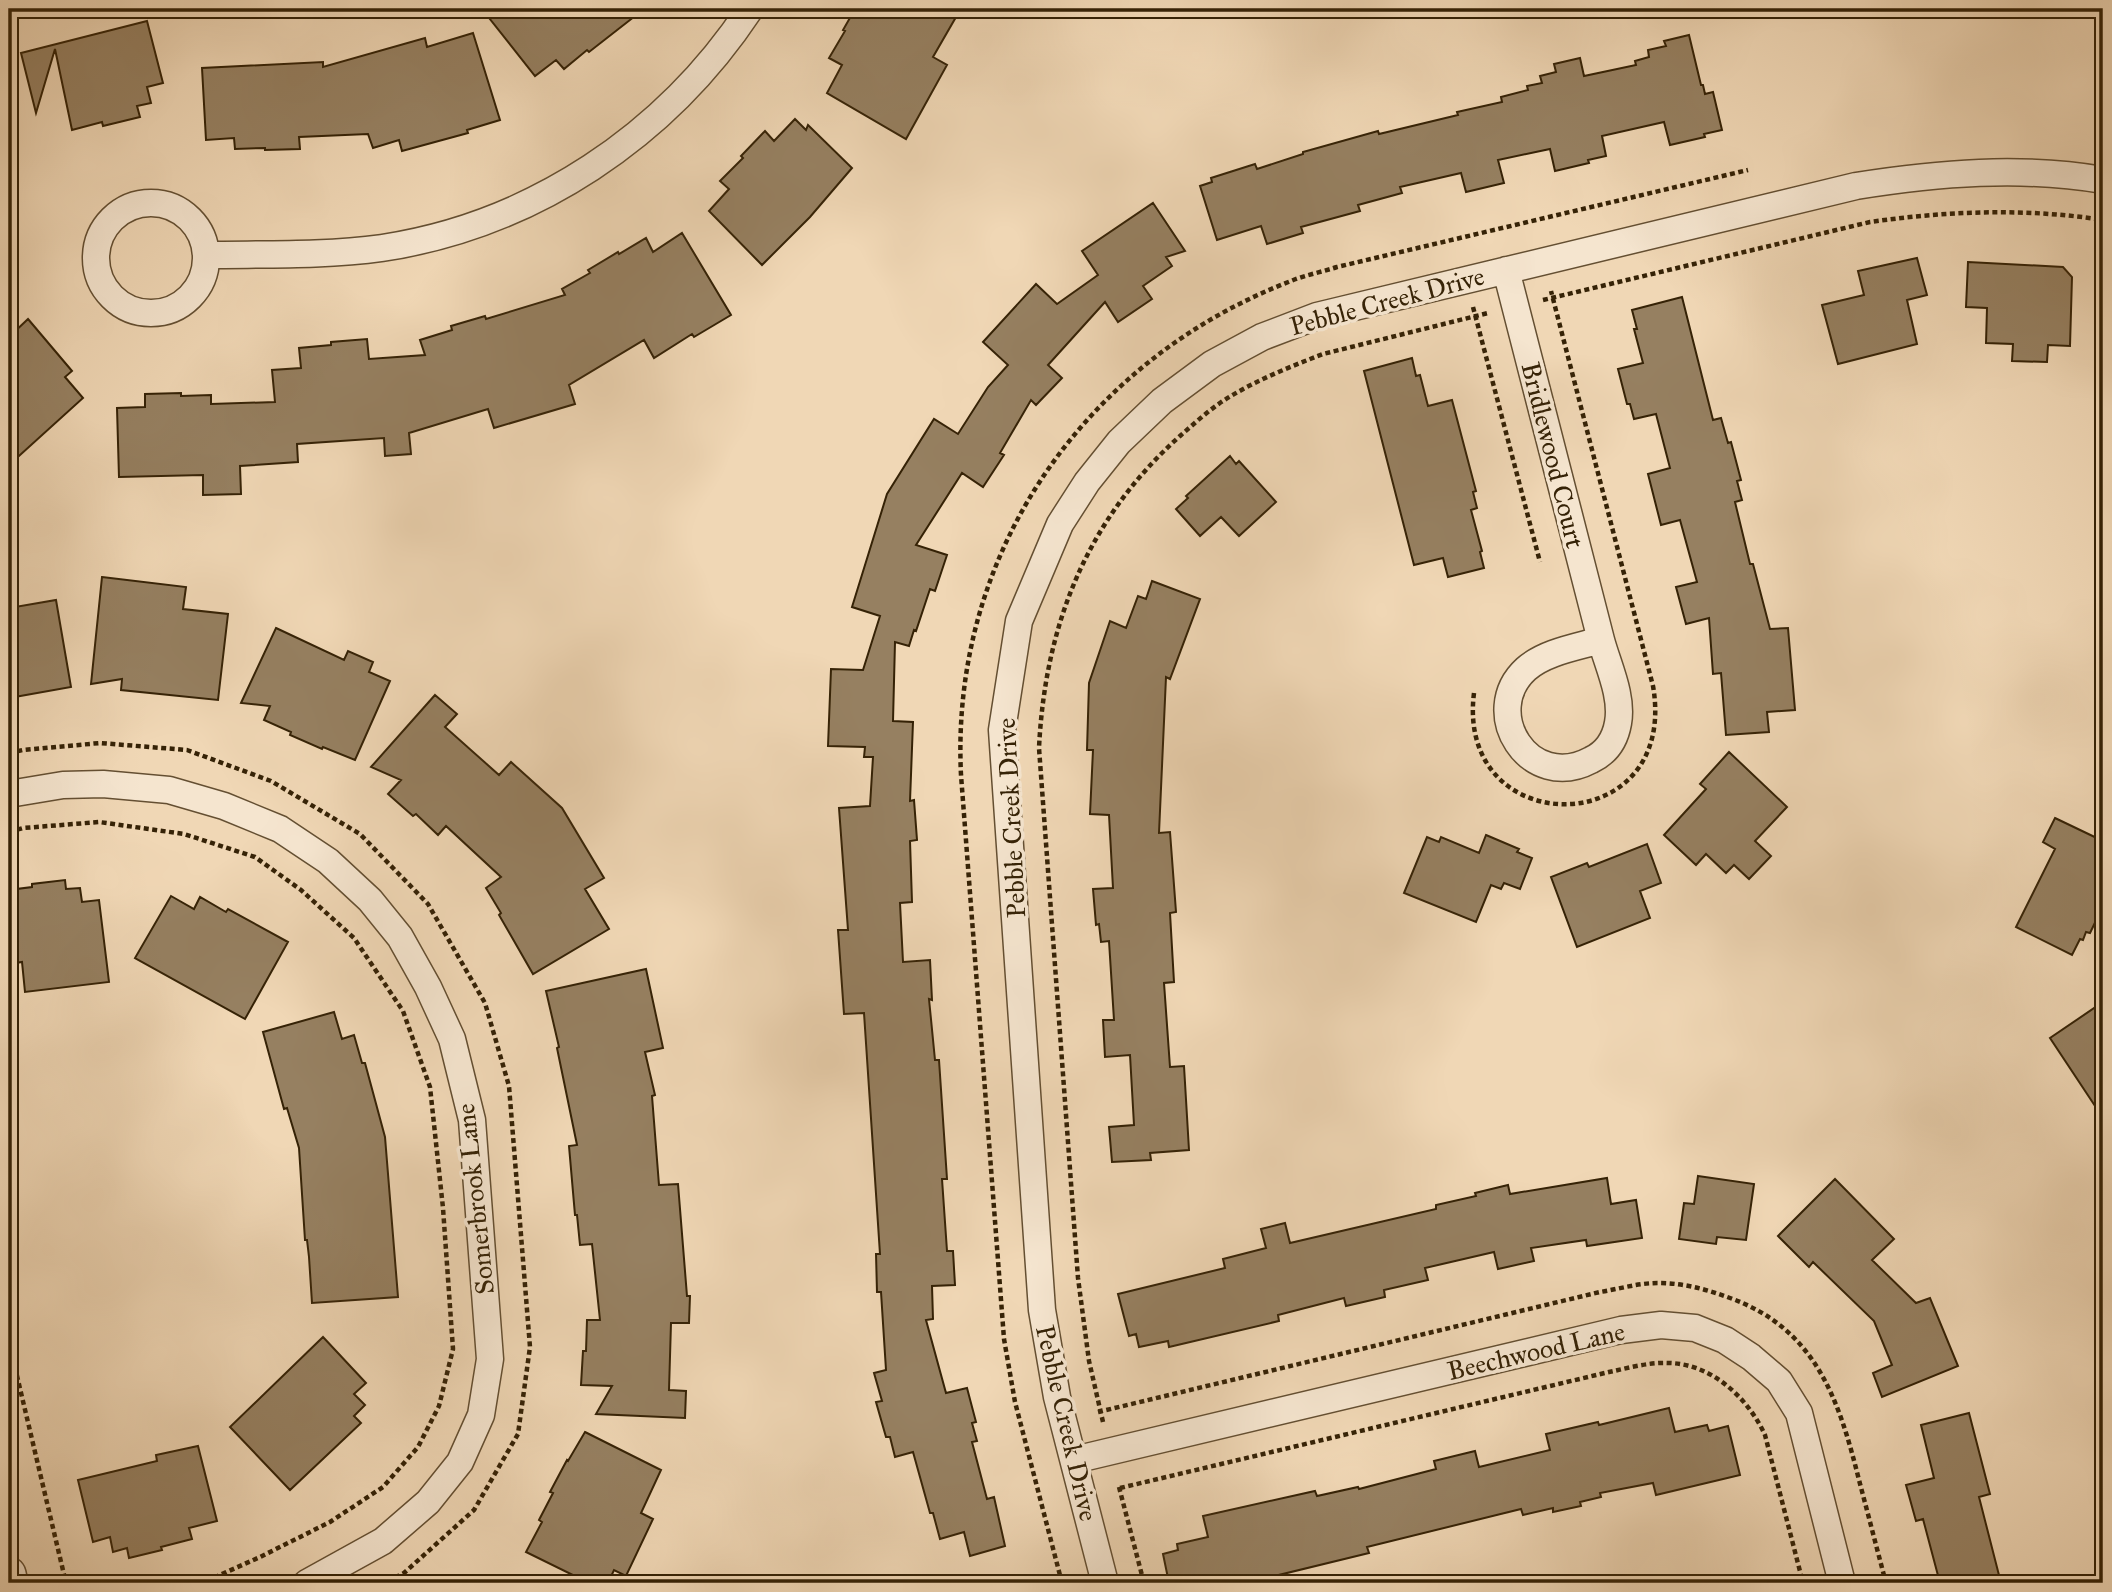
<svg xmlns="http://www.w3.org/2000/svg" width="2112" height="1592" font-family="'IM FELL Great Primer',serif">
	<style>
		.building { fill: #968061; stroke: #352206; stroke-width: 2 }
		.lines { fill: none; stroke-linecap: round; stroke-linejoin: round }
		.minor-casing { stroke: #644f32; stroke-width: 29 }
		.tertiary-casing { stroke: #644f32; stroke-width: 36 }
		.path { stroke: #352206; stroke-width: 4.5; stroke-dasharray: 5 3.5; stroke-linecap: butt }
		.minor { stroke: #f5e5cf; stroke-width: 26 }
		.tertiary { stroke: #f5e5cf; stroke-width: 33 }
		.labels { text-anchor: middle; stroke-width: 7; stroke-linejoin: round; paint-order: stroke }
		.street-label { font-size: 26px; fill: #352206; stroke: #f5e5cf }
	</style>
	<rect width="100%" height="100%" fill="#f0d7b5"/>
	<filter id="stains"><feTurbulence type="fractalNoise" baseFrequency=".00286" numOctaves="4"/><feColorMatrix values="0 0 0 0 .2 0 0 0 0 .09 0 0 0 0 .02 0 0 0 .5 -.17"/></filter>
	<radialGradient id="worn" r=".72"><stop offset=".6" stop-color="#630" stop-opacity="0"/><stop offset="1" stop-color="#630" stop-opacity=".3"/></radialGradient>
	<path class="building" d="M482,9h162l-55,43 -2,-2 -23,19 -8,-9 -21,16z
		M855,9h88l13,8 -23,40 14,8 -41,74 -79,-46 15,-28 -13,-7 16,-27 -2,-1z
		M147,21l16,62 -16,4 4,16 -14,3 3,11 -37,9 -1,-4 -30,8 -17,-81 -19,64 -15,-60z
		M473,33l27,87 -33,10 1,3 -66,18 -3,-11 -26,8 -5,-14 -69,3 1,12 -35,1v-2l-30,1 -1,-11 -28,2 -4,-72 121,-6v5l102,-29 2,9z
		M1689,35l12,50h2l2,9 8,-2 9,38 -18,4 1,3 -35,8 -6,-23 -62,14 4,20 -18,4 1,3 -34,8 -5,-22 -52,11 6,23 -38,9 -5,-19 -61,14 2,6 -44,12 2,6 -59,16 2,6 -36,11 -6,-18 -44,14 -17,-54 12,-4 -1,-4 44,-14 2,5 46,-15v-2l75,-21 1,3 79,-19 -1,-3 45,-10 -1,-5 27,-7 -1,-4 15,-3 -2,-7 16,-4 -2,-8 26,-6 4,18 52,-11 -1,-4 14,-4 -1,-7 18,-4 -2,-5z
		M795,119l11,11 2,-5 44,43 -42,49 -48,48 -53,-54 20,-22 -9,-8 23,-23 -2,-2 24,-25 9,10z
		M1153,203l32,48 -19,6 6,9 -29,20 9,13 -34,23 -13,-20 -57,63 14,13 -26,27 -5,-5 -31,53 4,2 -21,32 -21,-14 -46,72 31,10 -12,36 -5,-2 -14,42 -2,-1 -5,16 -14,-4 -2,79 20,1 -3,79 4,-1 3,40 -7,1 2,61 -12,1 3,59 27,-2 2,40 -3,-1 6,61h4l8,119h-5l5,72h6l2,34 -23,1 1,33 -7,1 20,73 21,-5 9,34 -4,1 5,18 -5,1 15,57 7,-2 11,49 -35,10 -6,-24 -24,7 -7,-26h-3l-17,-61 -18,5 -5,-20h-4l-10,-35 6,-1 -8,-28 12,-3 -5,-78h-4l-1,-38h4l-16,-241 -20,1 -6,-84h10l-9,-122 31,-2 3,-49h-9l1,-10 -37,-1 3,-77 32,1 17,-54 -28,-9 35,-113 47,-75 24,15 30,-47 20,-22 -25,-23 53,-58 21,20 41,-29 -16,-24z
		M682,233l49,82 -37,22 -2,-3 -38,24 -10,-18 -75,45 6,19 -81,24 -6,-19 -79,24 2,21 -26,2 -1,-18 -87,6 1,18 -58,4 1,28 -38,1v-20l-84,2 -2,-69 28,-1v-13l36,-1v3l30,-1v9l64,-2 -3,-32 29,-2 -2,-20 32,-3v-3l36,-3 2,20 56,-4 -5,-15 32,-10 -1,-4 34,-10 1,3 79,-24 -3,-6 28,-16 -2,-3 30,-18 1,2 27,-16 7,14z
		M1917,258l10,37 -20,5 10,44 -79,20 -16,-59 42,-10 -6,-24z
		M1968,262l95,5 9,10 -2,69 -22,-1 -1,17 -35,-1 1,-17 -27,-1 1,-35 -21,-1z
		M1682,297l31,123 8,-2 7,25 3,-1 10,38 -4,1 5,19 -7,2 15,62h3l17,65 18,-1 7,82 -28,2 2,20 -43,3 -5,-62 -8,1 -4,-56 -23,6 -10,-37 21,-5 -17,-62 -19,5 -13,-51 22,-6 -14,-54 -22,5 -4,-15h-3l-9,-35 25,-6 -9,-34h3l-5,-19z
		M28,319l44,52 -7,6 18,21 -74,67v-128z
		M1412,358l4,18 4,-1 8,31 24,-6 24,91 -3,1 4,16 -6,2 11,41 -2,1 4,16 -36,9 -5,-19 -29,7 -50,-194z
		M1230,456l6,8 3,-3 37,41 -37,34 -18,-19 -21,19 -24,-27 12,-11 -2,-2z
		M102,577l84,10 -3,22 45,5 -10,86 -97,-10 1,-11 -31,5z
		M1152,581l48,18 -30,80 -4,-2 -7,156 11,-1 6,80 -6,1 4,69 -10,1 6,84 14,-1 5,84 -39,3 1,7 -39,2 -3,-35 25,-2 -4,-70 -25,2 -2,-37h11l-5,-79 -8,1 -2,-18 -3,1 -3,-36 20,-1 -4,-73 -19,-1 3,-64h-6l2,-67 21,-62 16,7 12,-32 8,3z
		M56,600l15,87 -62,11v-90z
		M276,628l68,32 4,-9 25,11 -4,10 21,9 -35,79 -32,-13 -1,2 -32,-14 1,-3 -27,-12 6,-14 -29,-3z
		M435,695l22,19 -12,13 54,48 12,-13 51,46 42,70 -19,11 24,40 -76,45 -34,-59 2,-2 -15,-25 15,-11 -55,-51 -8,9 -22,-21 -3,2 -25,-22 13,-14 -30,-13z
		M1729,752l58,55 -32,34 16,15 -22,23 -15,-14 -8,8 -20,-19 -10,11 -32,-30 42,-46 -6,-5z
		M2055,818l48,23v65l-13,27 -4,-1 -3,8 -3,-1 -8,16 -56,-28 39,-78 -12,-7z
		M1486,835l33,14 -2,3 15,6 -12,31 -16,-6 -3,6 -10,-4 -15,37 -72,-29 23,-56 12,5 2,-5 38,16z
		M1647,844l14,39 -21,8 10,27 -73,29 -26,-70 36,-14 2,4z
		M65,880l1,9 14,-1 2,14 17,-2 10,82 -84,10 -3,-30 -13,2v-74l23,-3v-3z
		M171,896l23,13 6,-12 26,15 2,-3 60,33 -43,77 -110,-61z
		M646,969l17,79 -18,4 10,43 -3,1 7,89 19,-1 9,112h3l-1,27h-18l-2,67 17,1 -1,27 -89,-4 16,-28 -31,-1 2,-34h3l1,-31h13l-8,-76 -12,1 -3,-30h-2l-6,-69 8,-1 -20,-97 2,-1 -13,-56z
		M2103,1002v116l-53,-80z
		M334,1012l8,27 12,-4 8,28h3l20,74 13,160 -86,6 -3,-46 -2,-17h-2l-6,-92 -12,-40 -3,1 -21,-77z
		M1698,1176l56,8 -8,56 -29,-3 -1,7 -37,-5 5,-36 10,1z
		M1607,1178l4,26 25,-4 6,38 -55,8 -1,-6 -55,8 3,13 -36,8 -4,-17 -69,16 3,12 -44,10 1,7 -39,9 -2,-8 -66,17 1,6 -110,26 -1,-6 -29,6 -3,-13 -7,2 -11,-42 107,-26 -2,-9 43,-11 -5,-19 24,-6 5,20 146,-34v-4l40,-9 -1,-3 33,-8 2,9z
		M1835,1179l59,60 -22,21 44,43 14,-5 28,68 -76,31 -9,-24 19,-8 -18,-44 -61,-59 -4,5 -31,-31z
		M323,1337l43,46 -12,11 11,11 -11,11 7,7 -71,67 -60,-63z
		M1669,1408l6,24 32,-7 2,6 19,-5 12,49 -84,20 -3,-12 -53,10 1,4 -21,5 1,4 -28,6v-4l-30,7 -2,-6 -154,38 2,6 -123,30h-77l-6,-29 15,-4 -1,-6 31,-7 -5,-21 112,-25 2,5 41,-9 1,2 77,-20 -2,-8 41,-10 4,16 71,-17 -4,-16 52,-12 1,3z
		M1969,1413l21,81 -11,3 22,86h-61l-17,-64 -7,2 -10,-36 28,-7 -13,-53z
		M585,1432l76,38 -20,43 12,6 -27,57 -12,-6 -6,13h-19l-63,-31 16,-30 -3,-2 14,-27 -3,-1 17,-32 1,1z
		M198,1446l19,75 -28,7 3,11 -31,8 1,3 -33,8 -2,-10 -14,4 -3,-15 -17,5 -15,-62 79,-19 -1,-6z"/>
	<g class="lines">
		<g class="minor-casing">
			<path id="minor" d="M96 258a55 55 0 1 1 110 0a55 55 0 1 1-110 0Z
				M207,255c58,-1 118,1 175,-7 151,-23 284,-112 368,-239
				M1506,270l95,370c7,26 22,56 17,83 -3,17 -12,30 -27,37 -62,33 -112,-48 -65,-91 19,-17 51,-22 75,-29
				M9,794l54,-9 40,-1 66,6 55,16 56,23 48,32 42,39 30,37 28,50 24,52 20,81 18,239 -9,56 -21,47 -32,40 -45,39 -76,42
				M1074,1460l547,-130 40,-5 34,3 30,12 26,17 28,24 20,32 43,170
				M1105,1583l-48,-186 -15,-87 -40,-580 17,-109 41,-97 27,-42 32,-40 43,-41 50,-37 50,-27 55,-21 539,-130c82,-13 165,-20 247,-6"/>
		</g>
		<g class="tertiary-casing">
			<path id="tertiary" d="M9,1574l2,9"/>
		</g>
		<path class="path" d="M1543,300l327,-78c77,-11 157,-14 233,-2
			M1473,307l67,255
			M1474,693c-19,150 206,149 179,-7l-102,-395
			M9,753l14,-3 77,-7 87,7 84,31 89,53 68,70 57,99 24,83 21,261 -12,87 -44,76 -70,63 -19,10
			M9,832l14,-4 76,-6 85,12 71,23 46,33 53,48 49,73 27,76 13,121 10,141 -14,57 -21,41 -35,40 -53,35 -70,35 -58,26
			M9,1342l57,241
			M1098,1412l502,-120c19,-3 38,-9 58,-9 25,0 48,6 72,15 86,31 109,102 129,182 9,34 18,69 27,103
			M1103,1422l-14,-61 -11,-83 -39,-530c6,-123 48,-229 141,-312 16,-14 32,-29 51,-40 28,-17 61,-30 92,-42l165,-41
			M1119,1487l25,96
			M1120,1488l489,-116c19,-4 40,-10 60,-9 43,1 79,35 96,72l38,148
			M1062,1583l-47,-181 -11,-63 -43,-564c-11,-222 124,-415 330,-494 14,-6 31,-9 46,-14l411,-97"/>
		<use href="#minor" class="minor"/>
		<use href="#tertiary" class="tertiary"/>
	</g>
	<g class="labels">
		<g class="street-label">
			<text transform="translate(1387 301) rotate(-15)" y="9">Pebble Creek Drive</text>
			<text transform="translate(1553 455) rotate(76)" y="9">Bridlewood Court</text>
			<text transform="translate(1011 818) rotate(-93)" y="9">Pebble Creek Drive</text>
			<text transform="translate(475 1199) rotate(-96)" y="9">Somerbrook Lane</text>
			<text transform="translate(1536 1351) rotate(-13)" y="9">Beechwood Lane</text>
			<text transform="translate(1067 1423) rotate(77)" y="9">Pebble Creek Drive</text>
		</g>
	</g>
	<rect width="2112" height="1592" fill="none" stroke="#f0d7b5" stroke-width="35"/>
	<rect x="10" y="10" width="2091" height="1571" fill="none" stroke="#352206" stroke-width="3.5"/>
	<rect x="18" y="18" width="2077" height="1557" fill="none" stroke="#352206" stroke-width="2"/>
	<rect width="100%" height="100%" filter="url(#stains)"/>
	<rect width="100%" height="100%" fill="url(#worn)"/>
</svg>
